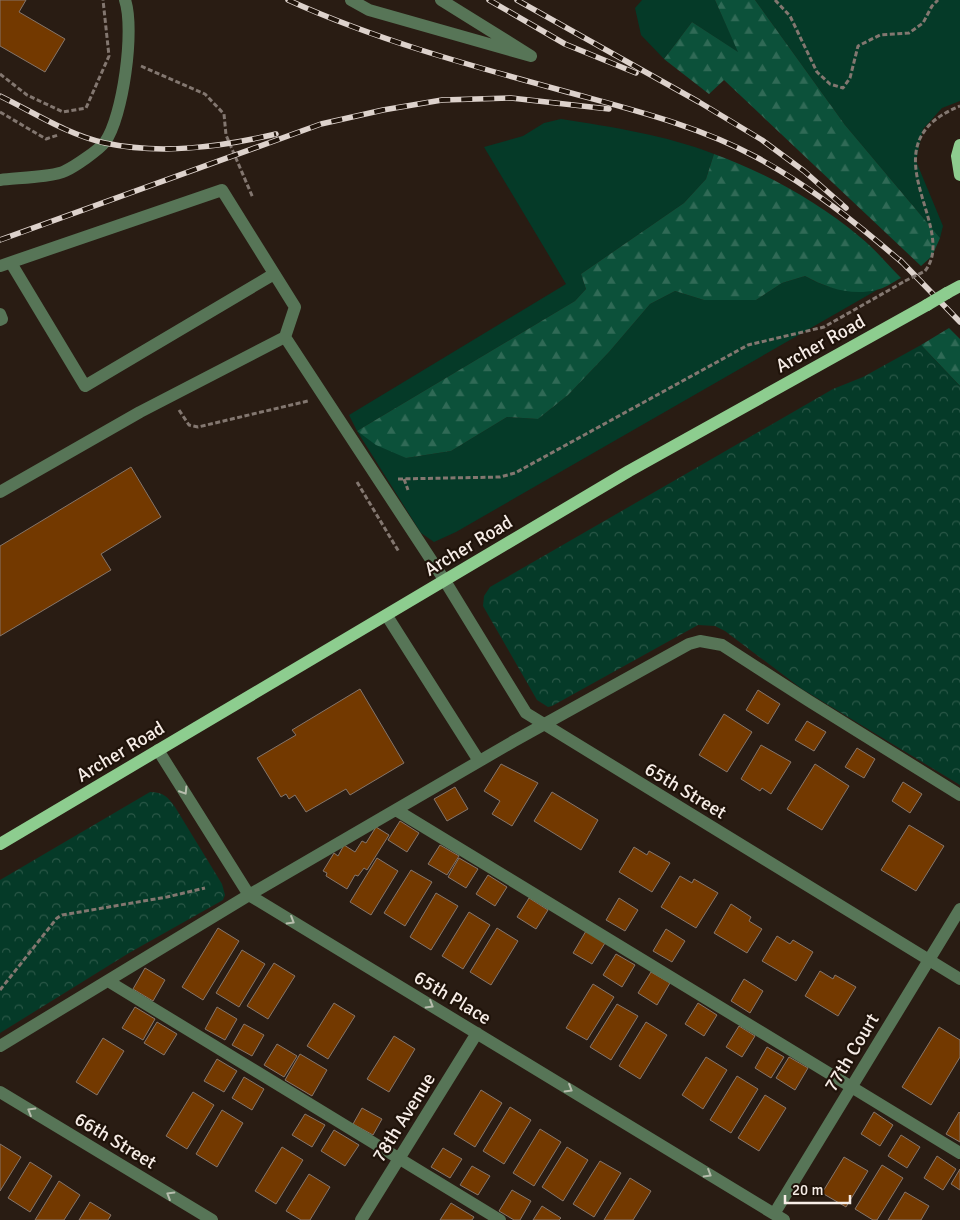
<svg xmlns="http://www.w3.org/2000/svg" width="960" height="1220" font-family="Signika,sans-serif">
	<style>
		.green { fill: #053a28 }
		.forest { fill: url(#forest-firs) }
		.park { fill: url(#park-crowns) }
		.building { fill: #733900; stroke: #85756a }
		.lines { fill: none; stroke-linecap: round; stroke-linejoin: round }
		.path { stroke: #837770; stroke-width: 3; stroke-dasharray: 5 2.5; stroke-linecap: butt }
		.minor { stroke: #577557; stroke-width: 12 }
		.major { stroke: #8dcd8f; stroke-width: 12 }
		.rail-casing { stroke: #ddd2cc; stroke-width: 5.5 }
		.rail { stroke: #1f130a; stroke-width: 4; stroke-dasharray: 11; stroke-linecap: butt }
		.path-bridge { stroke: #837770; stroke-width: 3; stroke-dasharray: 5 2.5; stroke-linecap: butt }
		.major-bridge { stroke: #8dcd8f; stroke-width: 12 }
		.oneway { stroke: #b7bdad }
		.labels { text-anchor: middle; stroke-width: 4.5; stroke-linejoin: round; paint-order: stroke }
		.street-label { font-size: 19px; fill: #f7ede7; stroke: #1f130a }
	</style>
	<defs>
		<pattern id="forest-firs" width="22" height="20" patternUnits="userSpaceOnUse" patternTransform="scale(1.25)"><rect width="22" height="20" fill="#0c513a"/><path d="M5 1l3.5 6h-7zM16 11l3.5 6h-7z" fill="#306a56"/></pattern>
		<pattern id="park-crowns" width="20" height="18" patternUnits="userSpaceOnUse" patternTransform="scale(1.25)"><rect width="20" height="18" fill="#053a28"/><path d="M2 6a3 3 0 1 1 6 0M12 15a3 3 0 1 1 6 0" fill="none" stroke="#2a5747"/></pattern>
	</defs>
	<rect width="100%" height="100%" fill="#291c13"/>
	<path class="green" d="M642,0h73l24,53 -47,-31 -28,37 -23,-24 -6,-27z
		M755,0h205v101l-18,7 -19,21 -7,32 27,65 -3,12 -95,-113z
		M561,119c51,8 105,16 153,35l-8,25 -22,24 -103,71 5,15 -11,12 -218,130 49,27 45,-7 56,-34 31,2 30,-24 41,-43 41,-48 25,-13 29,9h52l26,-17 23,-7c26,15 43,15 72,14l-421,242 -22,10 -13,-9 -64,-102 -8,-16 217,-131 -82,-137 39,-11 21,-13z"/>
	<path class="forest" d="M715,0h40l90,125 95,113 -8,18 -11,10 -197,-186 -15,14 -45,-35 28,-37 46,30z
		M714,154c52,19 103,47 146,83 15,12 27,27 41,41 -8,4 -17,11 -25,12 -25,6 -49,-2 -71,-14l-23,7 -26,17h-52l-29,-9 -25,13 -41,48 -41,43 -30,24 -31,-2 -56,34 -45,7 -30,-13 -19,-14 218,-130 11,-12 -5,-15 103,-71 22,-24z
		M949,328l11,11v47l-39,-41z"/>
	<path class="park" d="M921,345l39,41v399l-158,-96 -77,-58 -10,-5 -17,-1 -146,81 -4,1 -11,-7 -54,-94 1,-10 6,-9 343,-198 30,-12z
		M150,792c13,0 18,5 25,15l47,77 3,11 -2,5 -94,53 -129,80v-153z"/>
	<path class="building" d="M0,0h26l-7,12 46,27 -20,33 -45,-26z
		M131,467l30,50 -60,37 10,16 -111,66v-90z
		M360,689l44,74 -54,32 -4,-6 -40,23 -11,-17 -6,4 -3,-5 -5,3 -24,-39 39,-23 -4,-5z
		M758,690l22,14 -12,20 -22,-14z
		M724,714l28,18 -25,40 -28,-17z
		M807,721l19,11 -12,19 -19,-11z
		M761,745l30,17 -20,32 -9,-6 -2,3 -19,-12z
		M857,748l18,11 -11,19 -19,-11z
		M501,764l37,19 -26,43 -20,-12 8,-13 -16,-10z
		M815,764l34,22 -27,44 -35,-21z
		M903,782l19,12 -12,19 -18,-12z
		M455,787l13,22 -21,12 -13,-22z
		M552,792l46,28 -17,30 -47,-29z
		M400,821l19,12 -12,19 -19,-12z
		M909,825l35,21 -28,45 -35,-21z
		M376,827l13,8 -22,35 -3,-2 -6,8 -3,-1 -8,14 -21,-13 1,-3 -4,-2 11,-18 4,3 6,-11 11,7 7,-11 4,2z
		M440,845l19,11 -12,19 -19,-11z
		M634,847l13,8 2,-4 21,12 -18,29 -33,-20z
		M377,858l21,13 -27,44 -21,-13z
		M459,858l19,11 -12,19 -18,-11z
		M411,870l21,12 -27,44 -21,-13z
		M488,875l19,12 -12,19 -19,-12z
		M680,876l12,7 2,-4 24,14 -22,35 -35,-21z
		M436,893l22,13 -27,44 -21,-13z
		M529,898l19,12 -12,19 -19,-12z
		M619,898l19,12 -13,21 -19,-11z
		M731,904l20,13 -2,4 13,8 -15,24 -33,-20z
		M469,912l21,13 -27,44 -21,-13z
		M218,928l21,13 -36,59 -21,-13z
		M497,928l21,13 -27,44 -21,-13z
		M666,929l19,12 -13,21 -19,-11z
		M586,931l19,12 -13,21 -19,-11z
		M777,936l13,8 3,-4 20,12 -17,29 -34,-20z
		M242,950l23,14 -26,43 -23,-14z
		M616,954l19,11 -13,22 -19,-12z
		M274,963l21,13 -27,43 -21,-13z
		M145,968l20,12 -12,21 -20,-12z
		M820,971l13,8 2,-4 21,12 -18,29 -33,-20z
		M651,972l19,11 -13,22 -19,-12z
		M744,979l19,12 -13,22 -19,-12z
		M593,984l21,13 -27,43 -21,-12z
		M334,1003l21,13 -27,43 -21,-13z
		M698,1003l19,12 -13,21 -19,-12z
		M617,1004l21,12 -27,44 -21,-13z
		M135,1007l20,12 -12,21 -21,-12z
		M217,1007l20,12 -12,21 -20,-11z
		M157,1022l20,12 -13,21 -20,-12z
		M646,1022l21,13 -27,44 -21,-13z
		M244,1024l20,11 -12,21 -20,-11z
		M739,1026l16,10 -13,21 -16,-10z
		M939,1027l21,13v17l-29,48 -29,-18z
		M394,1036l21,13 -26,43 -22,-13z
		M103,1038l21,13 -27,44 -21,-13z
		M277,1044l20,12 -13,21 -20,-12z
		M767,1047l17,10 -13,21 -16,-10z
		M300,1054l27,16 -15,26 -27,-16z
		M706,1057l21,13 -24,39 -21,-14z
		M789,1057l19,11 -13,22 -19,-12z
		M217,1059l20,12 -13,21 -20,-11z
		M737,1076l21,13 -27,44 -21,-13z
		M244,1077l20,12 -12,21 -20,-12z
		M481,1090l21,13 -27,44 -21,-13z
		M193,1092l21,13 -27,44 -21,-13z
		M765,1095l21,13 -27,43 -21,-13z
		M510,1107l21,13 -27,44 -21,-13z
		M362,1108l20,11 -9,16 -20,-11z
		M222,1110l21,13 -26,44 -21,-13z
		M874,1112l19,13 -13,21 -19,-12z
		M959,1112l1,1v29l-14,-8z
		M305,1114l20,11 -13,22 -20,-12z
		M540,1129l21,13 -27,44 -21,-13z
		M334,1130l25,15 -14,21 -24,-15z
		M901,1135l19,12 -13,21 -19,-12z
		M0,1144l21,13 -21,34z
		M282,1147l21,13 -27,44 -21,-13z
		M567,1147l21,13 -25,41 -21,-14z
		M443,1148l19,11 -12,19 -19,-11z
		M937,1156l19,13 -13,21 -19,-12z
		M844,1157l24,14 -22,36 -24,-14z
		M600,1161l21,12 -27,44 -21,-13z
		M30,1162l22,14 -22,36 -22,-14z
		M882,1165l21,13 -26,42h-4l-18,-11z
		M472,1166l18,10 -12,19 -18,-10z
		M960,1169v21l-9,-6z
		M309,1174l21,13 -20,33h-9l-15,-9z
		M630,1178l21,13 -18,29h-29z
		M59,1181l21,14 -16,25h-29z
		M512,1190l19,11 -11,19h-6l-15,-9z
		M905,1192l24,14 -8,14h-33z
		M90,1202l21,13 -3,5h-29z
		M451,1203l23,14 -2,3h-32z
		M542,1206l19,12 -2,2h-26z"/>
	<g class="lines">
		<path class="path" d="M775,0l15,16 27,56 13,12 13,4 7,-10 8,-32 22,-11 29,-2 14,-10 9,-17 6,-6
			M141,66l64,28 19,20 2,21 27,63
			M0,74l27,21 36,17 23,-4 23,-52 -6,-56
			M0,112l46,27 12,-4
			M925,271c35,-44 -62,-126 35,-165
			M179,410l10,15 9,2 110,-26
			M398,479l102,-2 15,-4 233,-128 76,-18 81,-46
			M404,479l4,11
			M357,482l42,70
			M0,990l57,-72 5,-3 105,-18 38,-9"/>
		<path class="minor" d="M351,0l18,10 162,46 -90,-56
			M0,180c14,-2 54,-3 65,-9 9,-4 34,-21 40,-29 18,-25 30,-113 20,-142
			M11,263l74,123 189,-112
			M0,266l222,-76 73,117 -10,30 160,244 81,132 434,266
			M0,314l2,5 -2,1
			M0,492l140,-80 145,-75
			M387,616l92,145
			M158,750l91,145 535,325
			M396,810l564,343
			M108,981l392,239
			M0,1046l249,-151 265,-154 175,-97 11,-3 22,4 87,56 151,94
			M0,1092l212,128
			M774,1214l186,-305
			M361,1220l116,-187"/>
		<path class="major" d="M960,145l-3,11 3,19
			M947,293l13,-7
			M0,844l629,-373 298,-166"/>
		<g class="rail-casing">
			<path id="rail" d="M288,0c86,39 180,65 272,90 65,18 135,34 196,67 54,29 102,67 149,108
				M489,0l76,44 71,29
				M517,0l182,102 63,38 42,31 42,37
				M0,96c33,16 68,39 105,47 56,12 115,4 171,-9
				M0,240l321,-116 62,-14 59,-10 69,-2 98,11
				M900,260l60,62"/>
		</g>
		<use href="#rail" class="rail"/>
		<path class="path-bridge" d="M905,281l20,-10"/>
		<path class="major-bridge" d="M927,305l20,-12"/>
	</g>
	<defs><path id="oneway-chevron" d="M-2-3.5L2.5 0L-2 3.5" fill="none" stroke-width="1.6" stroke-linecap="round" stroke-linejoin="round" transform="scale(1.25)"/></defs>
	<g class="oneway">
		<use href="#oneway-chevron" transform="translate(184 791) rotate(58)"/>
		<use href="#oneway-chevron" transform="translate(291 921) rotate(31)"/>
		<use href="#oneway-chevron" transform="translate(430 1005) rotate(31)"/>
		<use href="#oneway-chevron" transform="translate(569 1089) rotate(31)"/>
		<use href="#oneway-chevron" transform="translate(31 1111) rotate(-149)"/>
		<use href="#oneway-chevron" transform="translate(708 1174) rotate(31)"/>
		<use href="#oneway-chevron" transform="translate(170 1195) rotate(-149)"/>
	</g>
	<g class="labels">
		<g class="street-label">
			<text transform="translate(820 343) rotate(-29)" y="7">Archer Road</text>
			<text transform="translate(468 545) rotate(-31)" y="7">Archer Road</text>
			<text transform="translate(120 751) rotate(-31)" y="7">Archer Road</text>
			<text transform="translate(686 790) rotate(31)" y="7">65th Street</text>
			<text transform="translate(453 997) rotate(31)" y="7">65th Place</text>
			<text transform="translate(851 1052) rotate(-59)" y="7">77th Court</text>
			<text transform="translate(403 1117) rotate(-58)" y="7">78th Avenue</text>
			<text transform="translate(116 1140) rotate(31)" y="7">66th Street</text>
		</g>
	</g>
	<path d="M785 1195v8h65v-8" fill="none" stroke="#f7ede7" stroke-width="2.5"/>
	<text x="792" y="1195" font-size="15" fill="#f7ede7" stroke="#1f130a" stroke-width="4" paint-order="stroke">20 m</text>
</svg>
